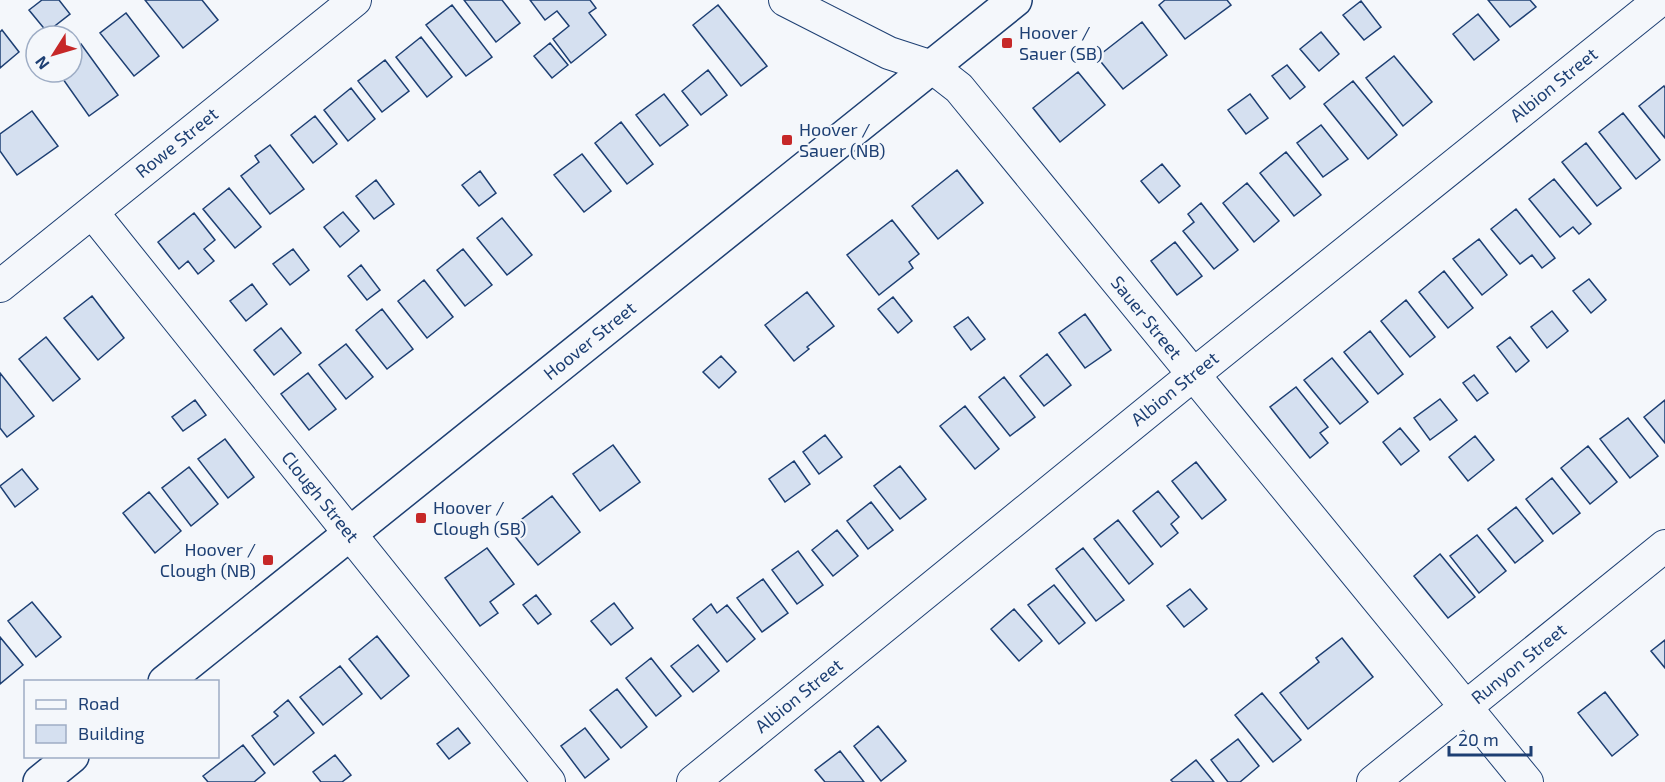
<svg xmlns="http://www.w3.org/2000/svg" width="1665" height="782" font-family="'Exo 2',sans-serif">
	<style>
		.building { fill: #d5e0f0; stroke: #1d3f73; stroke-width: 1.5 }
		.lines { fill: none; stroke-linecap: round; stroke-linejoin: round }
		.minor-casing { stroke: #1d3f73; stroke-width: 34 }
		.major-casing { stroke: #1d3f73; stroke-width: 36 }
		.minor { stroke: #f4f7fb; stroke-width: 32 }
		.major { stroke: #f4f7fb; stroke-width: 33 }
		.poi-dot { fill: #c62828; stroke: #f4f7fb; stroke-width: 2 }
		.labels { text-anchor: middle; stroke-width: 4.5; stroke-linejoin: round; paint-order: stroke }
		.poi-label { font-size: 18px; fill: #1d3f73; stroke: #f4f7fb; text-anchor: start }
		.street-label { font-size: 18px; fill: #1d3f73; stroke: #f4f7fb }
	</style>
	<rect width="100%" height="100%" fill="#f4f7fb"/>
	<path class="building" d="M42,0h17l11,14 -23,18 -18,-22z
		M145,0h57l16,20 -35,28z
		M464,0h38l18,23 -24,19z
		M530,0h60l6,8 -7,5 17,22 -35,28 -18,-24 16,-13 -12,-15 -12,9z
		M1165,0h62l4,5 -46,34 -26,-34z
		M1488,0h42l6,7 -26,20z
		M1361,1l20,26 -17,13 -21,-25z
		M452,5l40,52 -26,19 -40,-51z
		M718,5l49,61 -26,20 -48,-61z
		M126,13l33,43 -25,20 -34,-43z
		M1478,14l21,26 -25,20 -21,-26z
		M1142,22l25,33 -44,34 -26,-32z
		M2,30l17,22 -19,16v-36z
		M1321,32l18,22 -20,17 -19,-22z
		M421,37l31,40 -25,20 -31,-40z
		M550,43l18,22 -16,13 -18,-22z
		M81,44l37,51 -29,21 -31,-44h14v-21z
		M1394,56l38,46 -29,24 -37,-48z
		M385,60l24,31 -27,21 -24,-31z
		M1287,65l18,22 -15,12 -18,-23z
		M708,70l19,25 -26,20 -19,-24z
		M1078,72l27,33 -45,37 -27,-34z
		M1353,81l44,54 -29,24 -44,-55z
		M1664,86l1,2v50l-26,-32z
		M351,88l24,31 -27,22 -24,-31z
		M664,94l24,31 -28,21 -24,-31z
		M1250,94l18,24 -22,16 -18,-24z
		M32,111l26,35 -41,29 -17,-24v-17z
		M1623,113l37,47 -24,19 -37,-47z
		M315,116l22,28 -24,19 -22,-28z
		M621,122l32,42 -26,20 -32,-41z
		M1321,125l27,34 -25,18 -26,-34z
		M1586,143l35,45 -24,18 -35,-44z
		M270,145l34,44 -34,25 -29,-38 18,-14 -4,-6z
		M1286,152l35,43 -27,21 -34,-43z
		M582,154l29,37 -27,21 -30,-37z
		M1162,164l18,22 -21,17 -18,-22z
		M957,170l26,33 -45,36 -26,-33z
		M480,171l16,22 -17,13 -17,-21z
		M1554,179l37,45 -12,10 -6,-7 -13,10 -31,-38z
		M376,180l18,24 -20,15 -18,-23z
		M1247,183l32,38 -25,21 -31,-39z
		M229,188l32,39 -26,21 -32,-39z
		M1201,203l37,47 -24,19 -31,-38 11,-9 -6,-8z
		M1516,209l39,49 -13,10 -10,-13 -12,9 -29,-35z
		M343,212l16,19 -19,16 -16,-20z
		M194,213l21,27 -11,9 10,12 -16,13 -10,-13 -9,8 -21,-27z
		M502,218l30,37 -25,20 -30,-37z
		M892,220l27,34 -10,8 4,6 -34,27 -32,-40z
		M1479,239l28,36 -25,20 -29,-36z
		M1175,242l27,34 -25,19 -26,-34z
		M293,249l16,21 -19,15 -17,-21z
		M463,249l29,36 -27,21 -28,-36z
		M361,265l19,25 -13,10 -19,-24z
		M1444,271l29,37 -25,20 -29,-36z
		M1589,279l17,21 -15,13 -18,-22z
		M424,280l29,37 -26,21 -29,-37z
		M252,284l15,20 -21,17 -16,-20z
		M807,292l27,34 -27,21 2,2 -15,12 -29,-36z
		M92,296l32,42 -26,22 -34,-42z
		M893,297l19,24 -14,12 -20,-24z
		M1406,300l29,37 -25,20 -29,-36z
		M382,309l31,40 -26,20 -31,-39z
		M1552,311l16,20 -21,17 -16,-21z
		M1085,314l26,36 -26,18 -26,-35z
		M968,317l17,22 -14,11 -17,-23z
		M281,328l20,25 -27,22 -20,-25z
		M1370,331l33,43 -25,20 -34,-42z
		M46,337l34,42 -27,22 -34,-42z
		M1510,337l19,24 -13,11 -19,-25z
		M346,344l27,33 -27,22 -27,-34z
		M1047,354l24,31 -27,21 -24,-30z
		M721,356l15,16 -17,16 -16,-16z
		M1332,358l36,44 -28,22 -36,-44z
		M0,373l34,43 -27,21 -7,-9z
		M308,373l28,36 -27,21 -28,-36z
		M1474,375l14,18 -11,8 -14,-18z
		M1004,377l31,40 -25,19 -31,-39z
		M1296,387l32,40 -8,6 8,10 -18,15 -40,-51z
		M1440,399l17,21 -27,20 -16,-22z
		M195,400l11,15 -23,16 -11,-14z
		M1665,400v43l-21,-26z
		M965,406l34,43 -24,20 -35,-43z
		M1628,418l30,38 -28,22 -30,-39z
		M1400,428l19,23 -18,14 -18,-23z
		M825,435l17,22 -23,17 -16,-22z
		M1475,436l19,24 -26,21 -19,-24z
		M225,439l29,38 -26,21 -30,-39z
		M613,445l27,37 -40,29 -27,-37z
		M1588,446l29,36 -27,22 -29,-36z
		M794,461l16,23 -25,18 -16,-23z
		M1196,462l30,38 -24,19 -30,-38z
		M900,466l26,33 -26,20 -26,-33z
		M189,467l29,37 -27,22 -29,-38z
		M22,469l16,20 -23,18 -15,-21z
		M1552,478l28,35 -27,21 -27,-35z
		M1158,491l21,26 -8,7 7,9 -17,14 -28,-36z
		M149,492l32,39 -26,22 -32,-40z
		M552,496l28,36 -42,33 -29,-36z
		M871,502l22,28 -25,19 -21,-28z
		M1516,507l27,34 -28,22 -27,-34z
		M1118,520l35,44 -24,20 -35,-45z
		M837,530l21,26 -25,20 -21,-26z
		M1477,535l29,36 -27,22 -29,-37z
		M487,548l27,36 -24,18 8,11 -18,13 -35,-48z
		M1083,548l41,52 -28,21 -40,-52z
		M798,551l25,34 -26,19 -25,-34z
		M1440,554l35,43 -27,21 -34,-42z
		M763,579l25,34 -26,19 -25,-34z
		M1054,585l31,38 -26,21 -31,-39z
		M1190,589l17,20 -23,18 -17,-21z
		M536,595l15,19 -13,10 -15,-19z
		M32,602l29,35 -25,20 -28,-36z
		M614,603l19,25 -22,17 -20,-24z
		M711,604l6,9 10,-8 28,34 -28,23 -34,-43z
		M1014,609l28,32 -23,20 -28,-32z
		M377,636l32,40 -28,23 -32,-40z
		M0,637l23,28 -23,19z
		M1342,638l31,39 -65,52 -28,-36 39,-31 -3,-4z
		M1665,640v28l-14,-17z
		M698,645l21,26 -26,21 -22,-26z
		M651,658l30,38 -25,20 -30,-38z
		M340,666l22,28 -39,31 -23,-28z
		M617,689l30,38 -26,21 -31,-38z
		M1605,692l33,43 -26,21 -34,-43z
		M1262,693l39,47 -28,22 -38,-47z
		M288,700l26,33 -40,32 -22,-29 26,-20 -4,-4z
		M878,726l28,35 -25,20 -27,-35z
		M458,728l12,15 -21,16 -12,-15z
		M585,728l24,31 -24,19 -24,-32z
		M1238,739l21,27 -19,16h-12l-17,-22z
		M243,745l22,28 -11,9h-46l-5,-6z
		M840,751l24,31h-39l-10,-12z
		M335,755l16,20 -9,7h-21l-8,-10z
		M1196,760l18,22h-41l-2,-2z"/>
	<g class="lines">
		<g class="minor-casing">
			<path id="minor" d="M785,0l104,53 43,14 27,21 568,694
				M92,212l457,570
				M0,286l355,-286
				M693,782l500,-407 467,-375
				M1373,782l292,-236"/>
		</g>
		<g class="major-casing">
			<path id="major" d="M165,682l850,-682
				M40,782l32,-26"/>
		</g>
		<use href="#minor" class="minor"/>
		<use href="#major" class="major"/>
	</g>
	<g class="poi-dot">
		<rect x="1001" y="37" width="12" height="12" rx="3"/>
		<rect x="781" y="134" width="12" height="12" rx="3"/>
		<rect x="415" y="512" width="12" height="12" rx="3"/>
		<rect x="262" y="554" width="12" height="12" rx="3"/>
	</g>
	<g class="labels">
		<g class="poi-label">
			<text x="1019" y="39">Hoover /<tspan x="1019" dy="21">Sauer (SB)</tspan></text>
			<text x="799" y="136">Hoover /<tspan x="799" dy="21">Sauer (NB)</tspan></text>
			<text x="433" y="514">Hoover /<tspan x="433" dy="21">Clough (SB)</tspan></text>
			<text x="256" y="556" text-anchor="end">Hoover /<tspan x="256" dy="21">Clough (NB)</tspan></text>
		</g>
		<g class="street-label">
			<text transform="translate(1554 85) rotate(-39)" y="6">Albion Street</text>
			<text transform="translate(177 143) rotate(-39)" y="6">Rowe Street</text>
			<text transform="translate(1146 318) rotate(51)" y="6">Sauer Street</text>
			<text transform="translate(590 341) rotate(-39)" y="6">Hoover Street</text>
			<text transform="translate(1175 389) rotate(-39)" y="6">Albion Street</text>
			<text transform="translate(320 497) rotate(51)" y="6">Clough Street</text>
			<text transform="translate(1519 664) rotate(-39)" y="6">Runyon Street</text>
			<text transform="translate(799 696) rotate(-39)" y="6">Albion Street</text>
		</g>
	</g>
	<rect x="24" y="680" width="195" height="78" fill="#f4f7fb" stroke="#9eadc5" stroke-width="1.5"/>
	<rect x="36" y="700" width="30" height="9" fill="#f4f7fb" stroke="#9eadc5" stroke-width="1.5"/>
	<text x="78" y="710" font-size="18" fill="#1d3f73">Road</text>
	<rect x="36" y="725" width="30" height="18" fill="#d5e0f0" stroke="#9eadc5" stroke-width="1.5"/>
	<text x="78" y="740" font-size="18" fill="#1d3f73">Building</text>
	<g transform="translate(54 54) rotate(233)"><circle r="28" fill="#f4f7fb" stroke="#9eadc5" stroke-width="1.5"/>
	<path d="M0-4.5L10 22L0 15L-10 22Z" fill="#c62828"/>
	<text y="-9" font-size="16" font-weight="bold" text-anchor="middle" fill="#1d3f73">N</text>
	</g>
	<path d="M1449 746v9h82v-9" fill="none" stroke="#1d3f73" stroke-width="3"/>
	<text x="1458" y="746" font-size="18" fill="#1d3f73" stroke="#f4f7fb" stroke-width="4.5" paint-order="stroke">20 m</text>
</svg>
